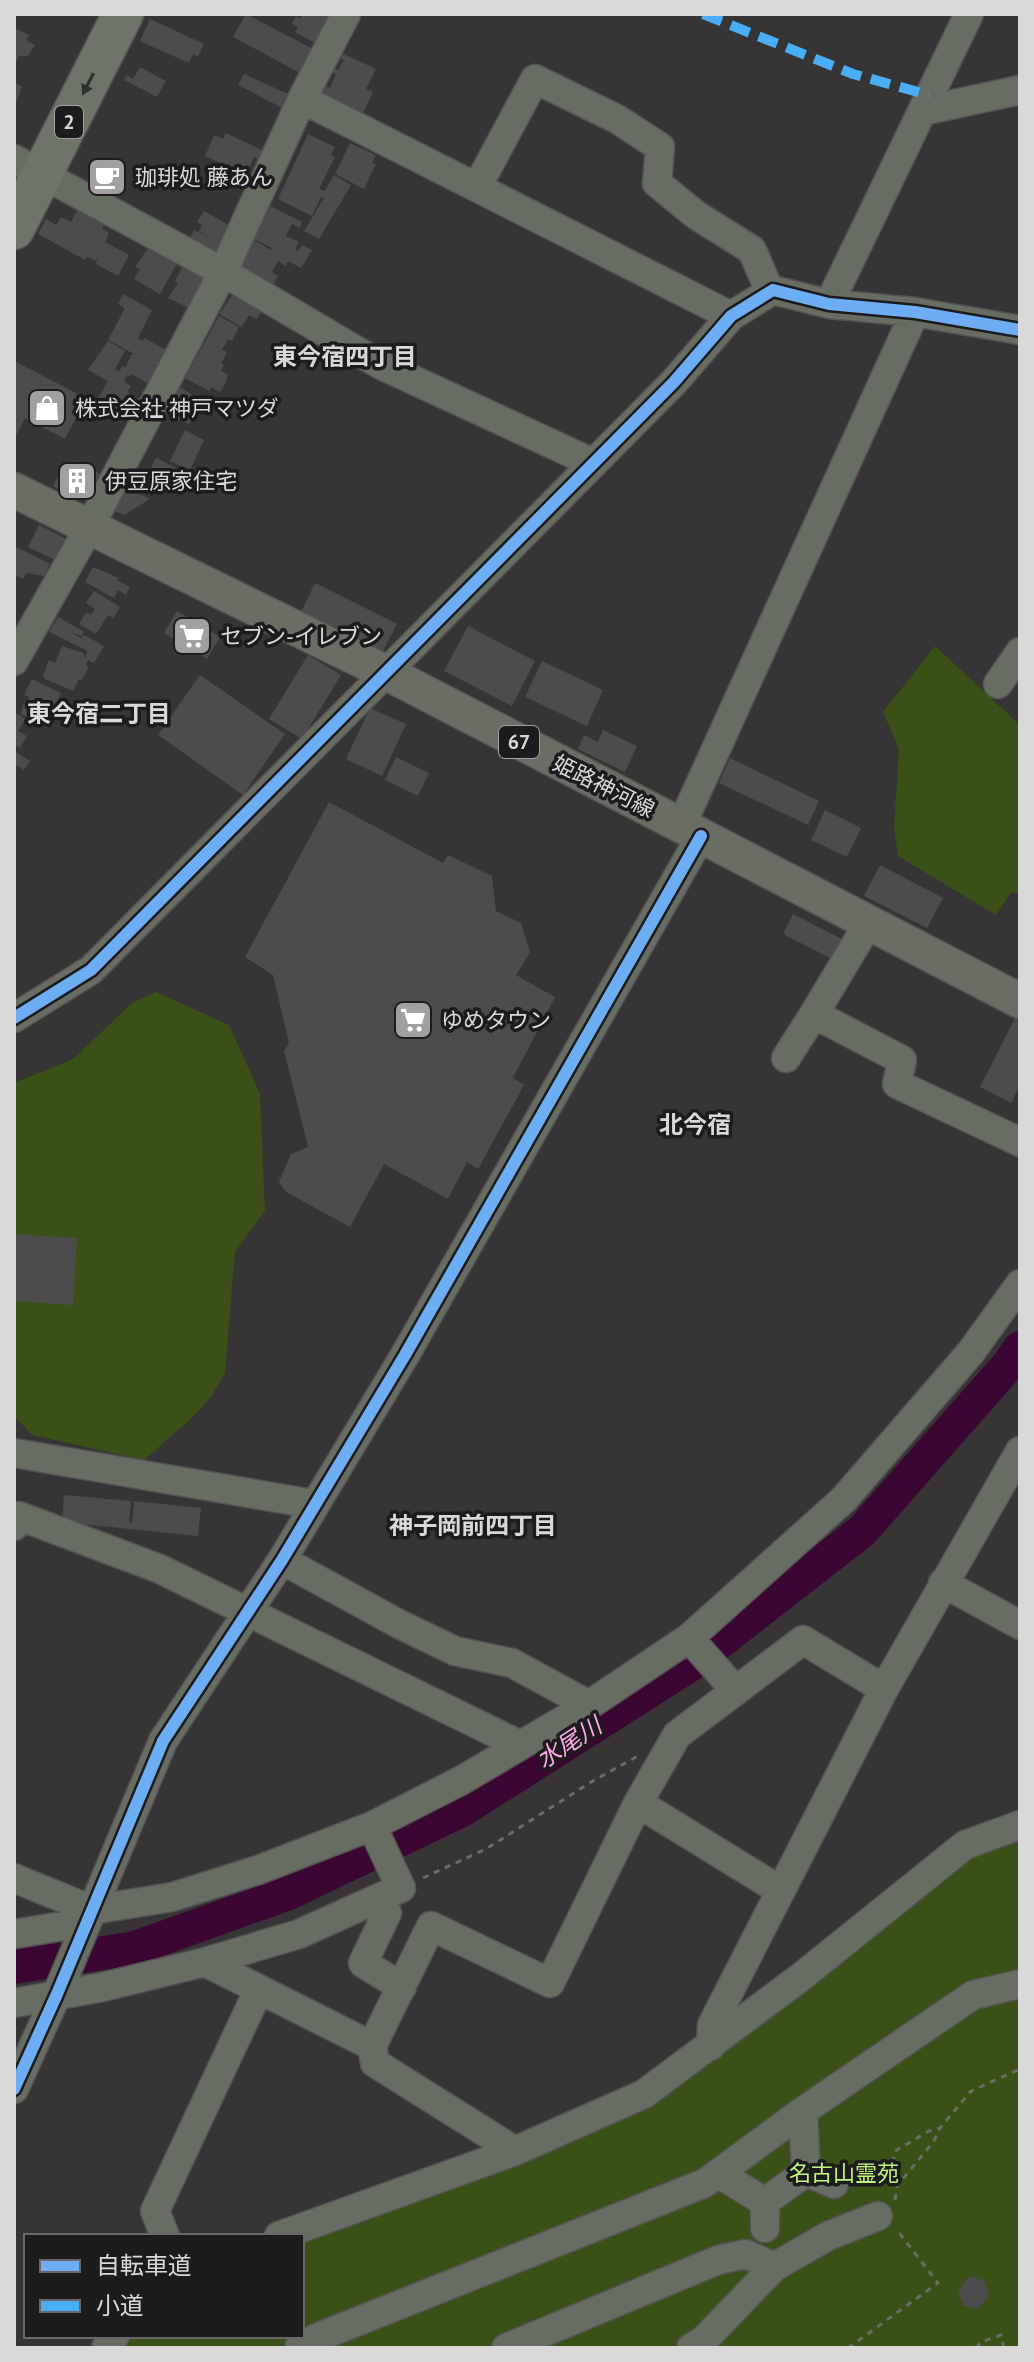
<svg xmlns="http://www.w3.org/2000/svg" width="1034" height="2362" font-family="'PT Sans','Noto Sans JP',sans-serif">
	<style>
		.green { fill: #395116 }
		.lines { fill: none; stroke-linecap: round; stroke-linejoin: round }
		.river { stroke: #3b0632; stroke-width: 34 }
		.building { fill: #4d4c4d }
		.minor-casing { stroke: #545253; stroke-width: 31 }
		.major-casing { stroke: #545253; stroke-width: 37 }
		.highway-casing { stroke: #545253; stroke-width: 43 }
		.path { stroke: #6a6c66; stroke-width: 3; stroke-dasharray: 6 6; stroke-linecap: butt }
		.minor { stroke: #686d63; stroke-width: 28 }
		.major { stroke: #696d63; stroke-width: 34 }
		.highway { stroke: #6e7467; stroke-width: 40 }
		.quiet { stroke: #49aef6; stroke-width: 10; stroke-dasharray: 20 10; stroke-linecap: butt }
		.cycleway-casing { stroke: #1d1b1d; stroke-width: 17 }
		.cycleway { stroke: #6dadf4; stroke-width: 12 }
		.oneway { fill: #313130 }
		.labels { text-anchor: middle; stroke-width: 7; stroke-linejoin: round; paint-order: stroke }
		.shield { fill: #1d1b1d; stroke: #a29fa1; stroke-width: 2 }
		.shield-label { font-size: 20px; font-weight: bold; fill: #dbd8da }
		.poi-label { font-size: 22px; fill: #dbd8da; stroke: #1d1b1d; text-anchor: start }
		.street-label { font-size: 22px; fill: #dbd8da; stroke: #1d1b1d }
		.park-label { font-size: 22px; fill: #bff47d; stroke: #1d1b1d }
		.neighbourhood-label { font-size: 24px; font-weight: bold; fill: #dbd8da; stroke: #1d1b1d }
		.water-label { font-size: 24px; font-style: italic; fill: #fda8e8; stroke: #1d1b1d }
	</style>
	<rect width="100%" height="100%" fill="#363435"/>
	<path class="green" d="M935,646l85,79v170l-9,-3 -15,23 -98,-59 -4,-28 5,-79 -16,-37z
		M156,992l73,33 31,69 5,117 -30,41 -10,121 -14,24 -18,20 -49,43 -112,-25 -18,-19v-333l59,-24 59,-56z
		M1020,1835v513h-899l9,-12h172v-100l292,-107 306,-226 83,-52z"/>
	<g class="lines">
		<path class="river" d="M14,1967l121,-19 154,-55 173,-83 228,-145 172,-134 147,-167 11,-16"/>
	</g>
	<path class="building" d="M246,14l71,37 -13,24 -71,-38z
		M303,14h27l9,5 -17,28 -27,-15 3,-5 -6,-3 4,-8 4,3z
		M150,19l54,25 -6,13 -5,-3 -4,9 -49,-22z
		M14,28l15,7 -3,5 9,5 -7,11h-9l-5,9z
		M342,53l34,16 -10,20 7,3 -12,26 -41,-19 6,-13 4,2 6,-14 -5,-2 1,-5 6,3 6,-10 -5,-2z
		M140,67l26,14 -9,16 -33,-17 2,-5 7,4z
		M244,74l53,24 -7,14 -52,-27z
		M14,82l8,5 -8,21z
		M226,133l44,21 -4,8 -12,-5 -8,18 -41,-19 9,-21 9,4z
		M308,134l27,13 -4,8 4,2 -16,32 6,2 9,-16 17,10 -32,54 -15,-8 20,-33 -3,-1 -9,19 -34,-17z
		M350,143l26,12 -4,8 4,1 -12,25 -29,-15z
		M108,162l16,8 -11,21 -4,-3 -3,5 -11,-6z
		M82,202l24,18 -4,8 7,5 -4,9 24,13 -11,21 -22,-12 3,-8 -3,5 -9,-4 -2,3 -47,-26 8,-15 10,6 5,-8 10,5z
		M268,205l34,17 -2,6 -8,-4 -6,12 13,6 -4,8 3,1 4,-6 10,5 -11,18 -13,-7 -2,5 -8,-5 -6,11 6,4 -8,14 -33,-19 17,-31 17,10 1,-2 -20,-10z
		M204,211l30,17 -15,31 -33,-14 8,-15 14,6 -9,-5 3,-6 -5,-3z
		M152,242l28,16 -20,36 -26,-15 6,-10 -5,-2z
		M186,260l23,11 -16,39 -25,-12 10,-15 -3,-2z
		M239,286l28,15 -10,18 -8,-4 -7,12 -23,-13z
		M123,294l29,16 -14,28 5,3 1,-3 28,15 -8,17 -17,-8 16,9 -9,16 -22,-13 -2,3 -3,-2 -3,7 7,4 -4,6 17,10 -10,18 -37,-20 11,-19 -20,-11 20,-29 17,10 -10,18 4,3 3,-6 3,2 7,-14 4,1 -28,-15 17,-32 -7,-4z
		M219,316l20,11 -7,14 -4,-2 -6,11 5,2 -6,12 3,1 -3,6 7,3 -2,8 -6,10 -9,-5 -2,4 -24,-13z
		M14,361l72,37 -21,41 -40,-21 -11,21z
		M180,387l22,14 -13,23 -25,-10z
		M185,430l19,10 -14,30 -20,-9z
		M156,458l20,10 13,7 -25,16 -20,-10z
		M77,461l25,14 -13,23 -19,-10 -3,6 -14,-8 8,-15 9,4z
		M124,486l26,13 -26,16 -10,-4 4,-6 -3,-2z
		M39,525l31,16 -13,20 -29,-14z
		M17,547l33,17 -6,12 -18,-3 -3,6 -9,-4v-21z
		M93,567l26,11 -2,2 13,7 -4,8 -8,-5 -4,8 -29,-16z
		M315,583l82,41 -16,31 -81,-41z
		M94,591l26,16 -7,11 -5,-3 -12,19 -17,-10 7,-12 5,3 4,-6 -9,-6z
		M177,611l43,26 -13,22 -43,-26z
		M58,617l26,15 -3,4 -10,-4 10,6 3,-3 20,11 -10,17 -6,-3 -2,5 3,2 -7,13 -3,-1 -6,12 -28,-12 -2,-3 6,-16 6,3 7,-17 22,7v5l3,-5 -1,-3 -37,-18z
		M468,626l67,35 -23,45 -68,-35z
		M308,655l33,20 -39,64 -33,-20z
		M542,661l61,29 -16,36 -62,-29z
		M200,675l85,59 -42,61 -85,-60z
		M32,679l29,14 -14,34 -26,-13 3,-13 3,1 2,-5 -5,-2z
		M370,708l36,16 -24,52 -36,-17z
		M14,712l12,7 -8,12 9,5 -7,12 -6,-4z
		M603,730l34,16 -12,26 -47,-23 6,-14 14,7z
		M14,751l16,10 -6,9 -6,-4 -4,1z
		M396,757l33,16 -11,23 -33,-16z
		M730,758l89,43 -11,24 -89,-42z
		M329,802l114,61 5,-8 44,21 4,35 25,12 9,29 -14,23 39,22 -42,81 11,7 -46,84 -11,-7 -19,37 -64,-35 -34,63 -64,-35 -7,-10 12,-28 17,-7 -24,-96 5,-8 -16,-68 -28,-18z
		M825,810l36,18 -14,29 -36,-17z
		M880,865l63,33 -16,30 -63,-32z
		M793,914l55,28 -10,20 -55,-28z
		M1015,1018l5,3v64l-9,18 -31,-16z
		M14,1234l63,4 -4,67 -59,-4z
		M64,1495l67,6 -2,22h3l2,-22 67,7 -3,28 -136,-14z
		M969,2276l16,5 4,15 -11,13 -15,-4 -5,-14z"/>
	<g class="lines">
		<g class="minor-casing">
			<path id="minor" d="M302,99l429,217
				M922,111l98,-21
				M14,159l209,113 158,93 212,98
				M477,187l58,-108 82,40 43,28 -3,36 39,32 56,35 18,42
				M829,304l140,-290
				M14,661l76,-135 133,-254 79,-173 44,-85
				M998,684l22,-32
				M681,826l234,-514
				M868,924l-54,90 88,46 -5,24 123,58
				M14,1018l77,-48 583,-588 57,-66 42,-26 56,14 86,8 105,18
				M786,1058l28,-44
				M14,1453l299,51
				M14,1526l5,-10 141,53 360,176
				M282,1560l117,64 56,27 57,12 77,42
				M943,1583l77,42
				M689,1638l47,53
				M638,1803l143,88
				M14,1878l78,32
				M381,1898l6,15 -24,50 39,24
				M14,1934l54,-9 24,-15 80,-13 86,-27 114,-44 90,-46 127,-75 100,-67 155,-139 127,-147 49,-68
				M205,1962l167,84
				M14,2003l89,-16 102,-25 94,-28 102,-46 -29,-62
				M711,2046l1,-21 172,-336 136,-238
				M14,2089l43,-95 106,-253 119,-181 123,-205 296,-519
				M515,2151l-140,-88 -3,-17 59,-120 119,57 88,-180 39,-68 126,-95 81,49
				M806,2172l28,12
				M718,2173l47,29 41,-30 -3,-61
				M765,2202v26
				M165,2236l-10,-25 104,-222
				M279,2236l236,-85 129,-57 157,-117 164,-132 55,-20
				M106,2348l9,-12
				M299,2348l17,-10 389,-155 98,-72 170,-116 47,-11
				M506,2348l212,-88 28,-6 28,13 54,-31 50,-20
				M691,2348l13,-8 70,-73"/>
		</g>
		<g class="major-casing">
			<path id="major" d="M14,490l371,182 635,329"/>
		</g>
		<g class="highway-casing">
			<path id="highway" d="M14,229l109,-215"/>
		</g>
		<path class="path" d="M423,1878l63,-29 105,-67 47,-26
			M897,2186l-5,-19 3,-16 34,-20 11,-3
			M895,2200l2,-14 37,-45 6,-13 31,-37 49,-22
			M848,2348l90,-65 -41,-53
			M976,2348l5,-6 20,-7 3,13"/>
		<use href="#minor" class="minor"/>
		<use href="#major" class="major"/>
		<use href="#highway" class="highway"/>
		<path class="quiet" d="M703,14l150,60 76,21"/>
		<g class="cycleway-casing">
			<path id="cycleway" d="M14,1018l77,-48 583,-588 57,-66 42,-26 56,14 86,8 105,18
				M14,2089l43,-95 106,-253 119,-181 123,-205 296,-519"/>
		</g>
		<use href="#cycleway" class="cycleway"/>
	</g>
	<defs><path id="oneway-solid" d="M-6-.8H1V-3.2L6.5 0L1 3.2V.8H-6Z" transform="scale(2)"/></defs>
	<use class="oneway" href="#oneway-solid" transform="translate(88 84) rotate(117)"/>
	<defs>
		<g id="cafe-square" transform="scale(2)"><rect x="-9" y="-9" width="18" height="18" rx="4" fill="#a19fa0" stroke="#1d1b1d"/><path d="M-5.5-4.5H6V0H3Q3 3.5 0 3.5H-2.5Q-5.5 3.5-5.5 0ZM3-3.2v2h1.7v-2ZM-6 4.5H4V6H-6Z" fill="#fff"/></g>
		<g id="shop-square" transform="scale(2)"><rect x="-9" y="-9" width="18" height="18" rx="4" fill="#a19fa0" stroke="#1d1b1d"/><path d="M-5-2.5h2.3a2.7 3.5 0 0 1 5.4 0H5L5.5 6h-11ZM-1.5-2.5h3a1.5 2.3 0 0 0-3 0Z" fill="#fff"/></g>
		<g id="building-square" transform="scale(2)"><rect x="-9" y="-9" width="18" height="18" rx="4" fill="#a19fa0" stroke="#1d1b1d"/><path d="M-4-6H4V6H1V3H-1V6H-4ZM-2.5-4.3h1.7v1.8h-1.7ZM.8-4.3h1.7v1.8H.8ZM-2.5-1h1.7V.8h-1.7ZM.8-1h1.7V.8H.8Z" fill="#fff"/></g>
		<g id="supermarket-square" transform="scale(2)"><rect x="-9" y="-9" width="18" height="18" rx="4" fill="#a19fa0" stroke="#1d1b1d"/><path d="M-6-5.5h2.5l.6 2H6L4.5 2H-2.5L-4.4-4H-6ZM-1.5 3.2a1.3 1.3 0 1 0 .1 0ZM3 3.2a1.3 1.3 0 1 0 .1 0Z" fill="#fff"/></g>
	</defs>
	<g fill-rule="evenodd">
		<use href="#cafe-square" x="107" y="177"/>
		<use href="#shop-square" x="47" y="408"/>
		<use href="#building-square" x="77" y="481"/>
		<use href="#supermarket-square" x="192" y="636"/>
		<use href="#supermarket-square" x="413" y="1020"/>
	</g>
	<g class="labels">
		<g class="shield">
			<rect x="55" y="106" width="28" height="32" rx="6"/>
			<rect x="499" y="726" width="40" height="32" rx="6"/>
		</g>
		<g class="shield-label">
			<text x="69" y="129">2</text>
			<text x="519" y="749">67</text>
		</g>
		<g class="poi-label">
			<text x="135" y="185">珈琲処 藤あん</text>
			<text x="75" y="416">株式会社 神戸マツダ</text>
			<text x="105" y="489">伊豆原家住宅</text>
			<text x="220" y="644">セブン-イレブン</text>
			<text x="441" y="1028">ゆめタウン</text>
		</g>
		<g class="street-label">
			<text transform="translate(604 786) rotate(27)" y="8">姫路神河線</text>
		</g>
		<g class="park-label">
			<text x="844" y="2181">名古山霊苑</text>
		</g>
		<g class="neighbourhood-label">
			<text x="345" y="365">東今宿四丁目</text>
			<text x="99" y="722">東今宿二丁目</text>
			<text x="695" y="1133">北今宿</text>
			<text x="473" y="1534">神子岡前四丁目</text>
		</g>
		<g class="water-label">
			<text transform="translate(569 1743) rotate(-33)" y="8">水尾川</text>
		</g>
	</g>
	<rect width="1034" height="2362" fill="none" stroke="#dbd8da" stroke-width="32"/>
	<rect x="24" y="2234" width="280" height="104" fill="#1d1b1d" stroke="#696769" stroke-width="2"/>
	<rect x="40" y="2260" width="40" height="12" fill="#6dadf4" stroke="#696769" stroke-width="2"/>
	<text x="96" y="2274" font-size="24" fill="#dbd8da">自転車道</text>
	<rect x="40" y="2300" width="40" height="12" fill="#49aef6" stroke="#696769" stroke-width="2"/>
	<text x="96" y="2314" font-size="24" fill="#dbd8da">小道</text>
</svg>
